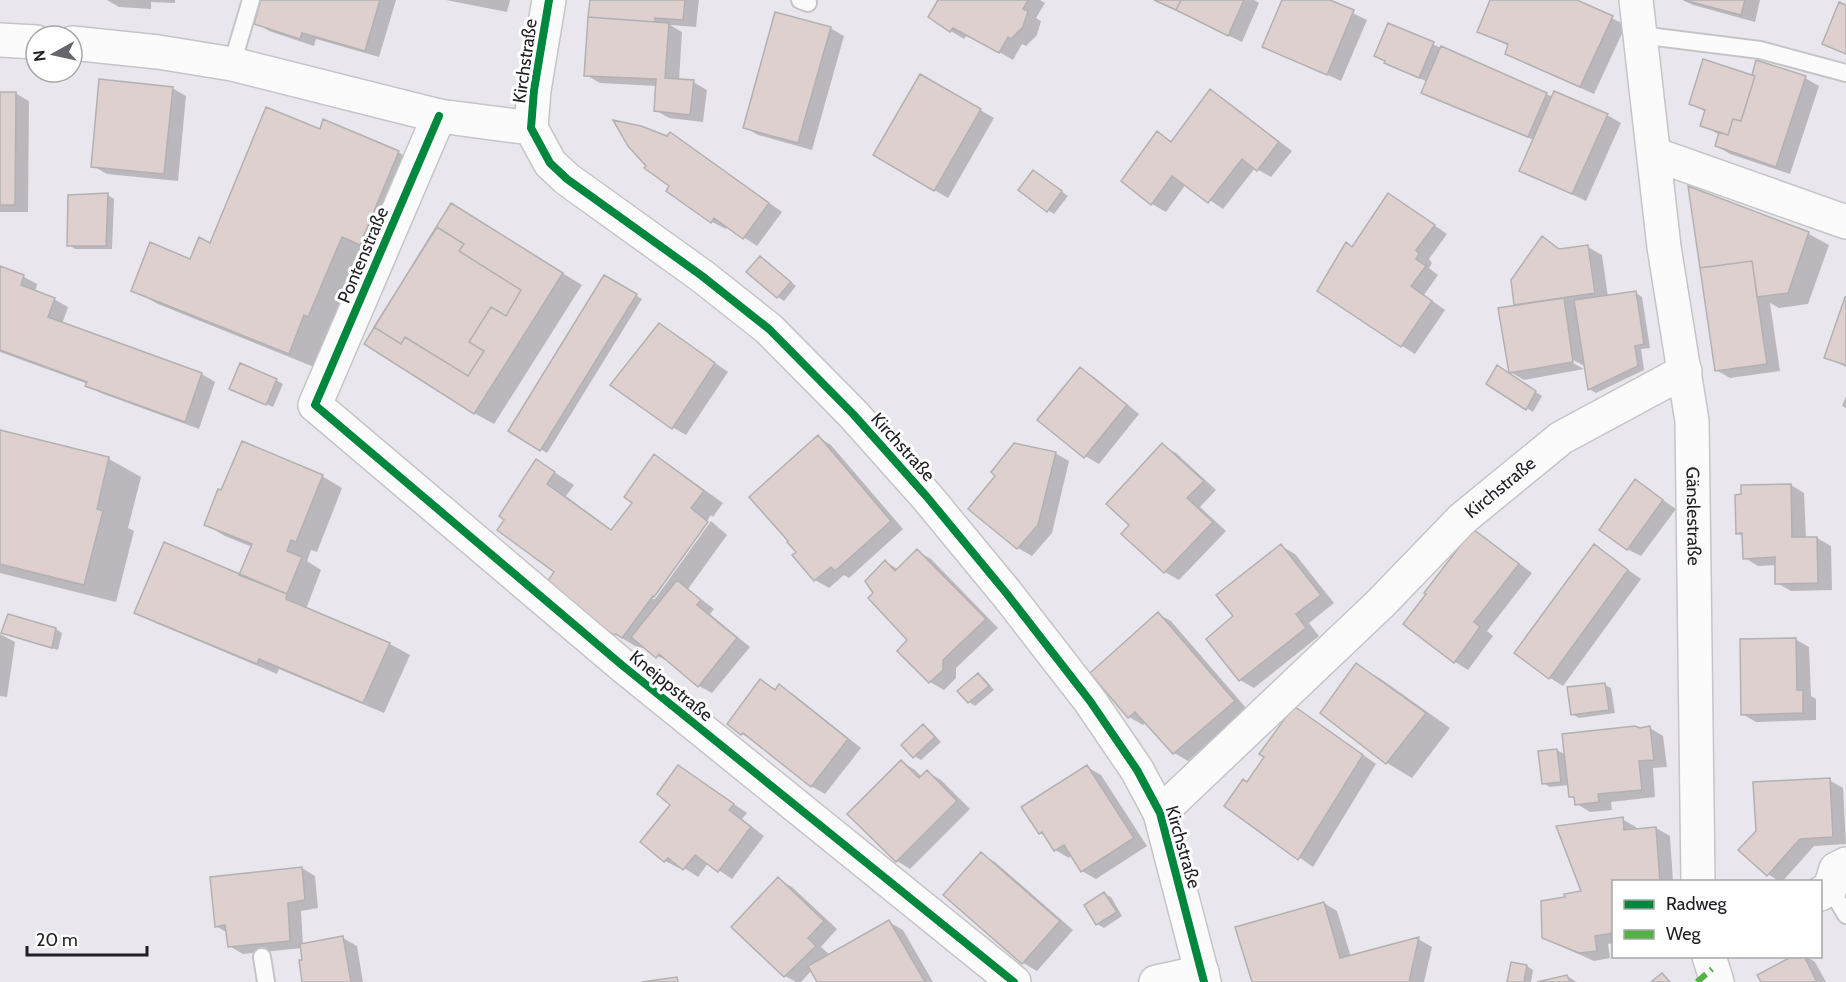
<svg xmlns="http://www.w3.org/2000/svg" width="1846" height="982" font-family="Cabin,sans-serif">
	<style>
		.shadow { fill: #0003 }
		.building { fill: #ded0cf; stroke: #b3b0b2; stroke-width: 1.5 }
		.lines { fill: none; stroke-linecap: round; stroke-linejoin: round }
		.service-casing { stroke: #c5c4c8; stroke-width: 20 }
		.minor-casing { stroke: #c5c4c8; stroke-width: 36 }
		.service { stroke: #fcfbfc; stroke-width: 16 }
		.minor { stroke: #fcfbfc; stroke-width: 33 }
		.quiet { stroke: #55b145; stroke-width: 6; stroke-dasharray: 12 6; stroke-linecap: butt }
		.cycleway-casing { stroke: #fff; stroke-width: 11 }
		.cycleway { stroke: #00873e; stroke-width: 8 }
		.labels { text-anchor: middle; stroke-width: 6; stroke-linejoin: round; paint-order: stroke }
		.street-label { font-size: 18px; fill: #212024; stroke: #fff }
	</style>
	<rect width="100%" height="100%" fill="#e9e7ed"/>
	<path class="shadow" d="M107,0h68v3l-24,-1v7l-32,-2z
		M263,0h133l-17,57 -63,-18 -2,7 -45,-15 -13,-8z
		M446,0h64l-3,12z
		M591,0h108l-3,27 -26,-2 12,7 -3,49 14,1 14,8 -4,32 -34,-4 -14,-8 2,-24 -57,-3 -14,-8z
		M939,0h101l5,3 -9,15 5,3 -4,14 -11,11 -4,-2 -9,16 -45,-26 -4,5 -13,-8z
		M1153,0h101l5,3 -17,39z
		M1283,0h43l41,20 -26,61 -77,-35z
		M1492,0h81l53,25 -32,69 -74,-33 -14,-8 3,-7 -30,-14z
		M1683,0h77l-5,22 -62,-17z
		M1389,25l164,72 54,18 14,8 -35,78 -65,-31 13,-30 -97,-40 -14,-8 5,-10 -36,-16z
		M830,28l14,8 -32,114 -54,-15 -14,-8z
		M1757,62l48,16 14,8 -29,88 -60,-20 -13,-8 3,-11 -18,-10 4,-13 -16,-9 63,-26z
		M921,76l73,42 -46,80 -73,-43z
		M172,88l14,8 -8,85 -71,-7 -14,-8z
		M1211,91l13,8 68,52 -21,26 -16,-9 -32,41 -37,-25 -20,28 -14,-8 -29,-23 35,-48 15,9z
		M0,93h15l14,8 -1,111h-28z
		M321,131l77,21 25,14 -90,164 -3,-2 -16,39 -156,-63 -25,-14 58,-29 20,-16z
		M684,142l98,70 -25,34 -30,-20 -1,3 -14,-7 -44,-32z
		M1040,176l28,20 -14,18 -6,-4z
		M1690,188l119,46 20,11 -21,59 -29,4 -9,-5 10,68 -50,7 -14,-8z
		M108,195l6,4 -2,50h-37l-6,-4z
		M1402,203l45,31 -18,25 3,4 -3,5 9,7 -14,20 21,15 -30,44 -13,-8 -49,-98z
		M471,217l111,68 -88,139 -20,-11z
		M1542,238l19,12 27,-3 14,8 6,42 28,-4 6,4 8,51 -9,1 3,21 -48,23 -7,-4 -3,-22 -18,-10 -2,2 18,10 -60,11 -12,-7 -1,2 -11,-65 16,-4 -4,-25z
		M767,262l29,24 -12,15 -6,-4z
		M0,268l24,9 13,7 -2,8 19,7 14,8 -6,17 140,50 13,8 -16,47 -98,-36 -14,-8 1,-1 -88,-32z
		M605,277l37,22 -95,154 -37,-22z
		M1846,299v68l-21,-10z
		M673,333l55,39 -42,63 -14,-8z
		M1081,369l13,8 45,37 -40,50 -14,-8z
		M1504,371l38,25 -9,16 -45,-29z
		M276,380l7,4 -10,23 -36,-15z
		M1846,396v12l-4,-2z
		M0,431l109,28 32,18 -13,51 6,3 -18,71 -116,-29z
		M818,437l13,8 72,84 -54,49 -5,-3 -15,13 -14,-8 -17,-28z
		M1162,445l14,8 40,37 -16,17 26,24 -47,49 -14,-8 -42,-38 9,-9z
		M1055,453l14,8 -17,72 -20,23 -14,-8 -48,-39z
		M654,456l20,12 49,35 -10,14 -2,-2 -59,84h3l56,-78 16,14 -39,54 26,20 -4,5 40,33 -38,46 -13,-7 -27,-23 -15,-7 -13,-10 -1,2 -8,-2 -20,-12 -59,-62 -19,-111 37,24 -8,11 47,35 21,-28z
		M322,476l20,12 -25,64 -6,-2 -4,11 14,9 -15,39 84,35 20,11 -26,58 -105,-44 -2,5 -121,-51 -20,-11 104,-35 12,-30 -27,-11 -20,-12z
		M1636,481l40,28 -35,47 -14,-7z
		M1791,485l13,8 2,46 11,-1 14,8 1,44 -41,1 -14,-8v-18l-19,1 -13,-8 -1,-21 -7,-4z
		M1474,531l13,8 45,34 -45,58 6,5 -25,34 -13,-8 -49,-38z
		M1281,546l14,8 39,49 -25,20 10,13 -65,52 -14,-8 -5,-64z
		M1594,546l47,33 -78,107 -13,-8z
		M917,551l14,8 67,69 -42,40v10l-12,12 -14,-8 -31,-31 10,-11 -34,-47 11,-31 13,8z
		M1158,614l13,7 76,88 -59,52 -14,-8 -28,-31 -3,3 -14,-8z
		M9,616l47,13 6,4 -4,17 -55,-16z
		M0,634l15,8 -8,55 -7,-1z
		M1795,639l14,8 2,49 5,3v21l-60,2 -14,-8z
		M1356,665l25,14 69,49 -38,50 -25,-15 -65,-50z
		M979,675l6,4 9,11 -19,16 -6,-4z
		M761,681l16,9 3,-4 13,8 68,54 -36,46 -14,-8 -56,-44 -13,-8z
		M1605,685l6,3 4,25 -36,5 -7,-4z
		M1308,716l68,48 -63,103 -86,-61z
		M923,726l7,4 11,12 -20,18 -7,-4z
		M1650,728l13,8 4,31 -14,1 2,29 -44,5 1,8 -22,2 -13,-8 -1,-5 -6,-3 -1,-11 -19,2 -7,-4 14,-33 9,5 74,-26z
		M902,762l13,8 7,7 5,-5 14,8 29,29 -60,60 -13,-8z
		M1087,767l14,8 46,71 -51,33 -14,-8 -10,-16 -3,3 -14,-8 -8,-13 -7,-4z
		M692,775l55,38 -5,6 22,17 -32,43 -24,-16 -10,14 -17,-11 -2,2 -14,-7 7,-56z
		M1829,780l14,8 3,56 -32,2 -32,36h-2l-12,-8z
		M1622,819l14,8v3l20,-2 14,8 3,46h-59v61l-6,1 2,14 -16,3 -36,-16 -14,-8 22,-39 17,-6z
		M981,854l14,8 78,68 -36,41 -14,-8 -78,-68z
		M302,868l13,8 3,32 -17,3 2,34 40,-7 14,8 6,36h-60l-1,-34 -59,6 -14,-8 -3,-14 -10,-6z
		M778,879l14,8 45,42 -16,18 9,8 59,-33 14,8 30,52h-114l-7,-12 -11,12h-5l-11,-6z
		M1104,894l7,3 11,19 -18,12 -7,-4z
		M1324,903l13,8 14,46 67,-18 14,8 -8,35h-170z
		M1796,956h10l9,6 11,20h-63z
		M1527,966l6,4 -2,12h-23z
		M1567,976l10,6h-33z"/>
	<path class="building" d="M261,0h119l-15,51 -63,-18 -2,6 -46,-15z
		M590,0h95l-2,20 -28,-2v4l-67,-5z
		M938,0h90l-5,9 5,2 -5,16 -12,12 -3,-2 -9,16 -46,-25 -3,4 -22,-15z
		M1154,0h27l-5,10z
		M1181,0h63l-16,36 -52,-26z
		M1282,0h48l24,10 -27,65 -65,-28z
		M1490,0h87l36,16 -33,71 -75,-33 3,-10 -31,-12z
		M1684,0h61l-4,15z
		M1839,2l7,3v49l-24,-10z
		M775,12l56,15 -33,116 -55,-15z
		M588,17l81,6 -4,55 29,2 -4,35 -36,-4 2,-32 -72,-3z
		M1388,23l46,19 -15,36 -35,-15 1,-2 -11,-5z
		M1441,46l106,47 -19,44 -107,-44z
		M1703,59l52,17 -14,45 -8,-2 -5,16 -28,-9 5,-16 -16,-6z
		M1756,60l50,16 -30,91 -61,-21 4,-14 9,3 5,-16 8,2 14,-45 -3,-1z
		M920,74l61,35 -47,82 -61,-36z
		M99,79l74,8 -9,87 -73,-7z
		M1210,89l69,53 -22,29 -15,-12 -34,44 -36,-27 -21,29 -30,-24 36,-50 14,11z
		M1554,91l54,23 -36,80 -53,-23z
		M0,92h16l-1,113h-15z
		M266,107l54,22 3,-10 76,32 -39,94 -18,-8 -34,80 -4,-2 -15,39 -158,-63 19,-49 40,17 9,-22 11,6z
		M613,120l28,6 26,10 3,-4 99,71 -26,36 -29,-21 -3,5 -45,-32 3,-5 -25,-18 2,-2 -18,-20z
		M1033,170l29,21 -15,21 -29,-22z
		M1688,186l121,46 -21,61 -31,4 -5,-36 -52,7z
		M108,193l-2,53h-39l1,-51z
		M1388,193l47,32 -19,25 3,4 -3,5 10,7 -15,20 21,15 -31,46 -84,-56 29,-49 6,5z
		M451,203l112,70 -89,141 -110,-70z
		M437,227l27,17 -5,7 62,39 -15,26 -15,-9 -22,35 15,9 -16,25 -63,-39 -4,7 -27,-17z
		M1542,236l17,13 29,-4 7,48 -81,12 -3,-25z
		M760,256l31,26 -14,16 -31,-26z
		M1752,261l15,103 -52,7 -15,-103z
		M0,266l24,9 -3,10 34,13 -7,19 154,56 -17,49 -100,-36 2,-4 -87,-32z
		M604,275l33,19 -97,157 -32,-20z
		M1636,291l8,53 -9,2 3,20 -50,24 -14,-90z
		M1845,297h1v68l-22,-7z
		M1564,298l9,64 -64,11 -11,-65z
		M659,323l56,40 -43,66 -62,-44z
		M240,363l37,16 -11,26 -37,-16z
		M1497,365l39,26 -10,19 -40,-26z
		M1080,367l47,38 -43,53 -47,-38z
		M0,430l109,27 -12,52 6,2 -19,74 -84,-21z
		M818,435l73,86 -56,50 -4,-4 -17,14 -22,-26 4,-3 -9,-10 1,-1 -39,-44z
		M242,441l81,34 -27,67 -5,-2 -4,11 15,6 -15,37 -48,-19 13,-31 -48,-19 14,-36 3,1z
		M1014,443l42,9 -18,73 -21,24 -49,-40 27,-33 -4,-4z
		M1162,443l42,38 -17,17 26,24 -49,51 -43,-39 8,-9 -23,-21z
		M654,454l50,37 -13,17 17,14 -54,75 -1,-1 -31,42 -6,-4 -2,1 -69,-50 9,-13 -57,-42 7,-10 -5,-4 37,-57 19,13 -8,12 64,46 21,-27 -8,-6z
		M1635,479l28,21 -36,50 -28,-20z
		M1791,484l1,53h25l1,46 -43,1v-27l-32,2 -1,-26 -6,1 -1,-39 6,-1v-9z
		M1473,529l46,35 -45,58 6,5 -26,36 -51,-39 23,-30 -2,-1z
		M164,542l123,52 -1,5 104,44 -27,60 -104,-44 -2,5 -123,-51z
		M1281,544l40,51 -25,19 10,14 -67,53 -33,-42 27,-23 -17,-21z
		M1594,544l34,26 -79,109 -35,-26z
		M917,549l69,70 -43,41v10l-14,13 -32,-32 10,-11 -39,-42 5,-5 -8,-12 20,-21 10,11z
		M677,580l24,20 -4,5 40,33 -39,49 -39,-33 -3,4 -25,-21z
		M1158,612l77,89 -62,53 -38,-42 -7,6 -38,-45z
		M8,614l48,14 -4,20 -51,-15z
		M1796,638l1,52h6v23l-62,2 -1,-76z
		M1356,663l70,50 -40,51 -66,-51z
		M978,673l11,13 -21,17 -11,-12z
		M760,679l15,11 4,-6 69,55 -37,48 -68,-54 -2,2 -14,-11z
		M1605,683l4,27 -38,5 -4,-28z
		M1294,706l69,49 -65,105 -74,-54 19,-27 4,3 17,-25 -5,-3z
		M923,724l12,13 -22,21 -12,-13z
		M1635,726l5,2 10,-2 4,34 -15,1 3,29 -44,4 1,8 -24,3 -1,-8h-5l-7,-63z
		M1557,749l4,33 -19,2 -4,-33z
		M901,760l18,18 8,-8 30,31 -61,61 -49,-48z
		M678,765l56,39 -5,6 22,17 -33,45 -23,-17 -12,15 -15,-12 -4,4 -24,-20 30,-37 -13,-11z
		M1087,765l47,73 -53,34 -17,-27 -10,6 -12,-19 -3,2 -18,-27z
		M1830,778l3,59 -33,2 -33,37 -29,-26 18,-19 -3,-49z
		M1623,817l1,13 32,-3 4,55h-46v51l-19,3 2,15 -18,2 -37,-15 -1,-37 24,-4 -1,-3 17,-3 -25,-65z
		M981,852l79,69 -38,43 -79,-69z
		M302,867l3,33 -17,3 2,38 -62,6 -3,-22 -10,2 -5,-50z
		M778,877l46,44 -16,17 8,8 -32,31 -53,-50z
		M1104,892l13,20 -21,13 -12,-20z
		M1324,902l16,56 79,-21 -10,45h-157l-17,-55z
		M889,920l36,62h-108l-9,-16z
		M343,936l8,46h-49l-3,-22h3l-2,-16z
		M1793,956h11l13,26h-56l-4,-7z
		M1511,962l16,3 -3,17h-17z
		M1662,973l8,9h-19z
		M1567,975l3,7h-33z
		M677,977l1,5h-36z"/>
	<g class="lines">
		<g class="service-casing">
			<path id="service" d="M800,0l8,3
				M1640,35l120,15 86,23
				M232,64l19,-64
				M1830,888l16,27
				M262,957l4,25"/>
		</g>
		<g class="minor-casing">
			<g id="minor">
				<path d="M549,0l-15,90 -3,38 19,35 17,16 135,97 67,53 84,85 74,83 80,97 83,107 47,69 23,43 44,169"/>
				<path id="s1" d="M1636,0l28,247 28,174 6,461"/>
				<path d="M0,40l36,2"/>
				<path d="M72,43l86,9 74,12 207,52 92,12"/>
				<path d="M439,116l-124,289 308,261 391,316"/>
				<path d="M1654,154l192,68"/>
				<path id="s2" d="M1160,813l221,-210 81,-84 99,-81 124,-67"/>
				<path d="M1820,894l10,-6 6,-19 10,-5"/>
				<path d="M1709,956l8,26"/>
				<path d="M1156,982l46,-10"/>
			</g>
		</g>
		<use href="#service" class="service"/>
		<use href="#minor" class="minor"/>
		<path class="quiet" d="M1697,982l15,-13"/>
		<g class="cycleway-casing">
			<path id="cycleway" d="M549,0l-15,90 -3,38 19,35 17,16 135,97 67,53 84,85 74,83 80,97 83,107 47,69 23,43 44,169
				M439,116l-124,289 308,261 391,316"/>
		</g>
		<use href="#cycleway" class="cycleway"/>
	</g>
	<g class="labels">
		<g class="street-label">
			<text transform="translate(525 61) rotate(-82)" y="6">Kirchstraße</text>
			<text transform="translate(363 255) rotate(-67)" y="6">Pontenstraße</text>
			<text transform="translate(903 447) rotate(48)" y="6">Kirchstraße</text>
			<text dy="6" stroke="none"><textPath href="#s2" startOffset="471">Kirchstraße</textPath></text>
			<text dy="6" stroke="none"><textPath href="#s1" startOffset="520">Gänslestraße</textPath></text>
			<text transform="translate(671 686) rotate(39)" y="6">Kneippstraße</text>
			<text transform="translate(1183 847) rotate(74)" y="6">Kirchstraße</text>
		</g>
	</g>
	<rect x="1612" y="880" width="210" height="78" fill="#ffffff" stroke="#a6a6a7" stroke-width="1.5"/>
	<rect x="1624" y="900" width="30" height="9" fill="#00873e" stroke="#a6a6a7" stroke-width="1.5"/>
	<text x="1666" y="910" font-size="18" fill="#212024">Radweg</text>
	<rect x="1624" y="930" width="30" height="9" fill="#55b145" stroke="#a6a6a7" stroke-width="1.5"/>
	<text x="1666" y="940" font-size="18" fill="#212024">Weg</text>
	<g transform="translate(54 54) rotate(262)"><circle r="28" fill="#ffffff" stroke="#a6a6a7" stroke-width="1.5"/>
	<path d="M0-4.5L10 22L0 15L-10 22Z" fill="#67666a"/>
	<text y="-9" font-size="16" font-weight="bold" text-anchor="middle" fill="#212024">N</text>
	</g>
	<path d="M27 946v9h120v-9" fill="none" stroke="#212024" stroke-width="3"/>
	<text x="36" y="946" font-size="18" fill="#212024" stroke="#ffffff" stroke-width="4.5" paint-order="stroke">20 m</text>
</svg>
